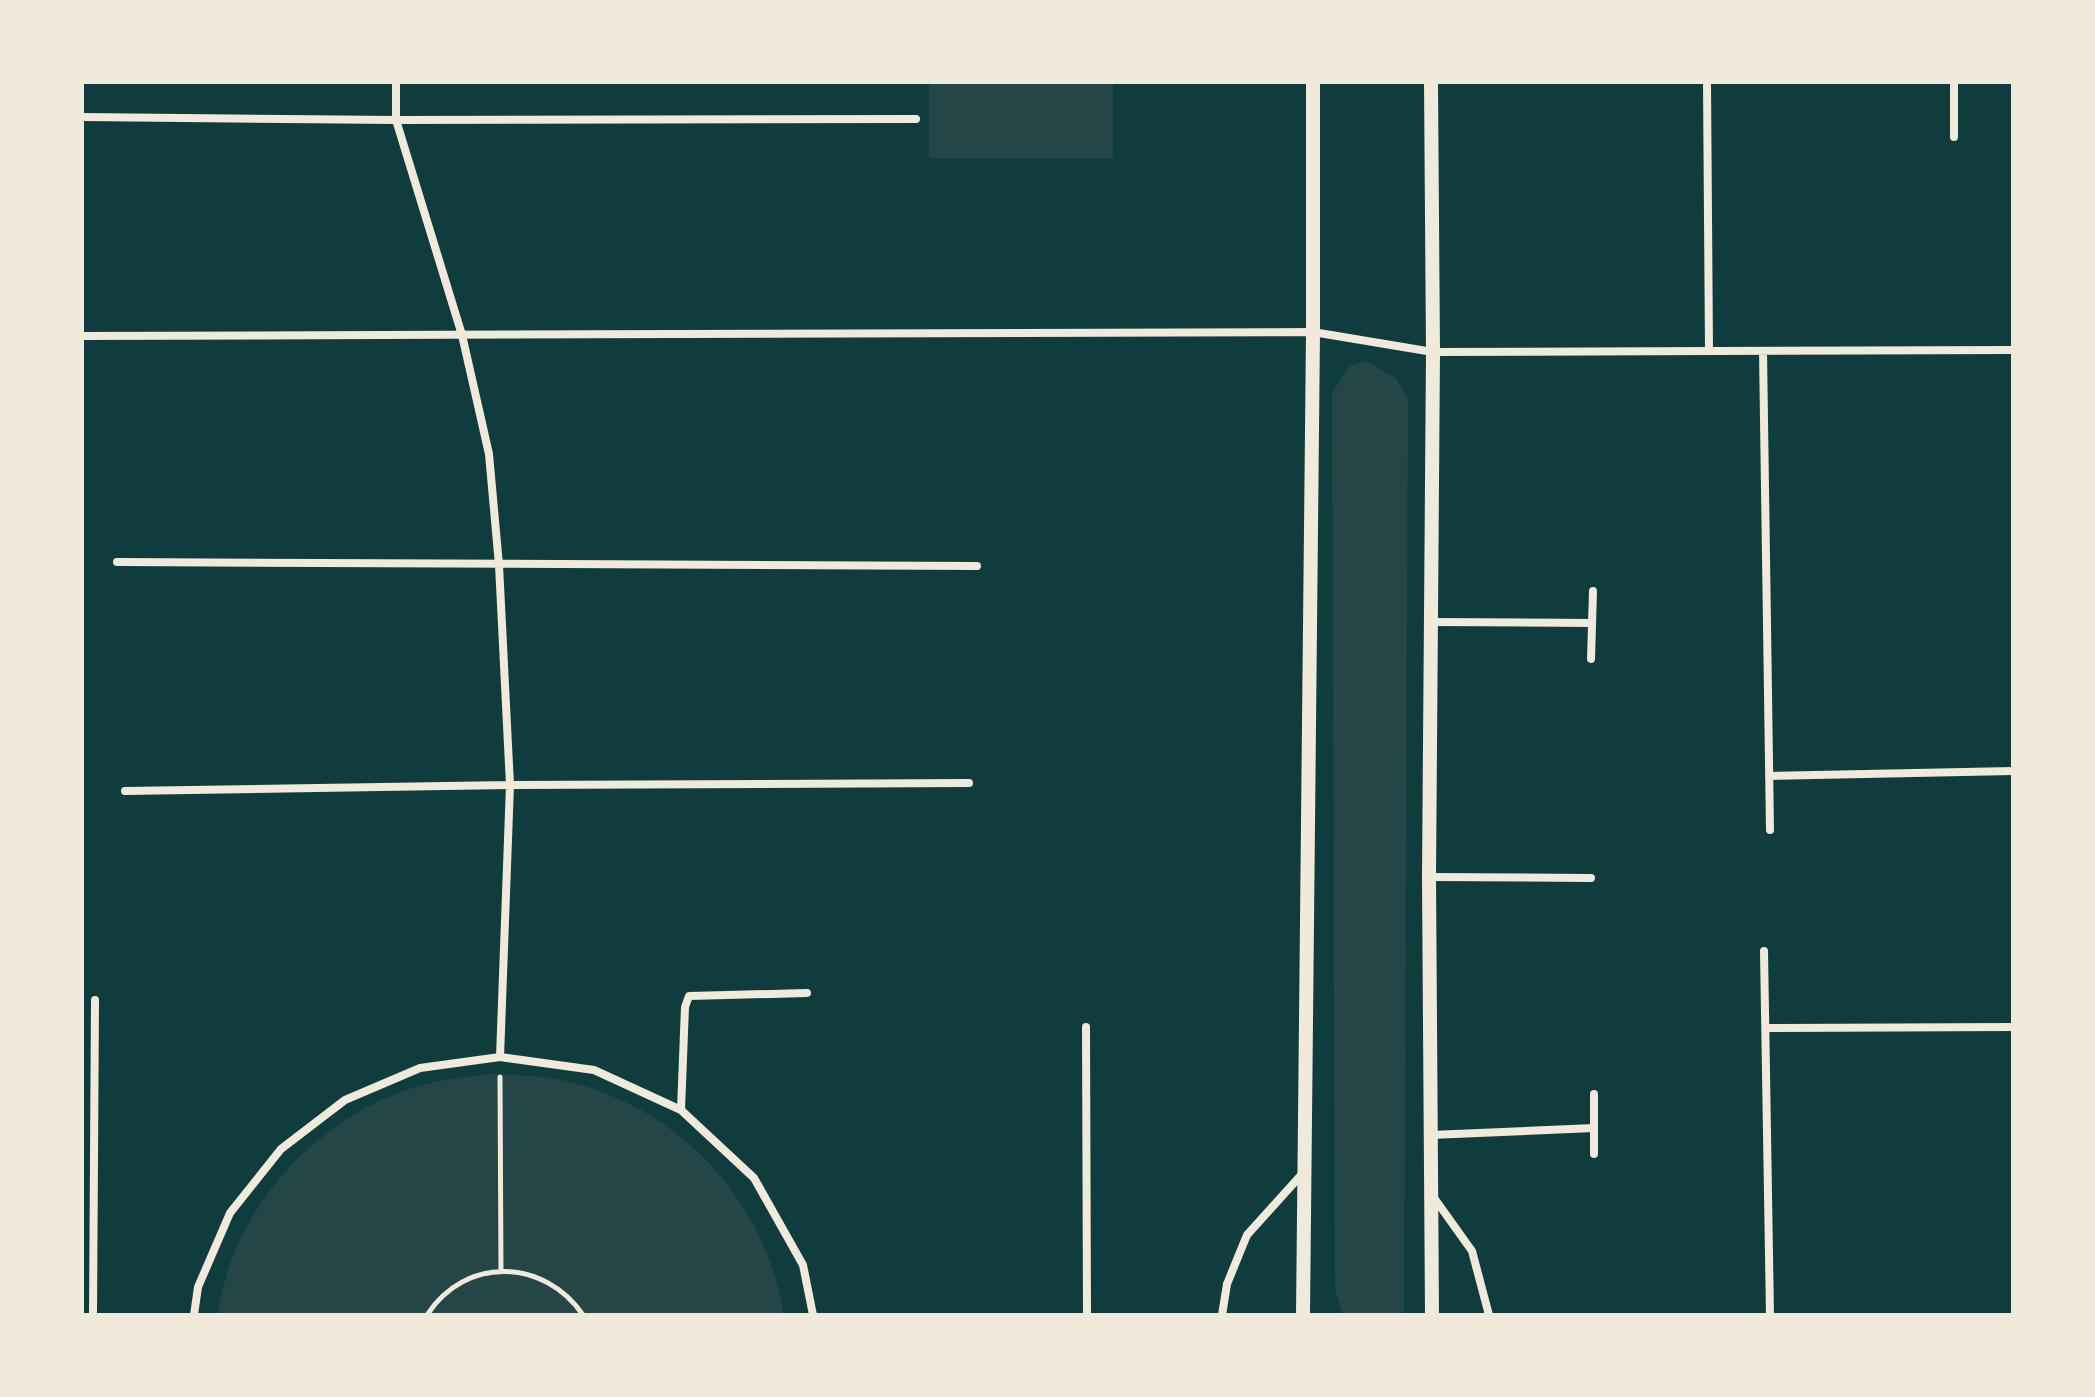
<svg xmlns="http://www.w3.org/2000/svg" width="2095" height="1397" font-family="'PT Sans',sans-serif">
	<style>
		.green { fill: #244646 }
		.lines { fill: none; stroke-linecap: round; stroke-linejoin: round }
		.path { stroke: #f1e9da; stroke-width: 5 }
		.minor { stroke: #f1e9da; stroke-width: 8 }
		.tertiary { stroke: #f1e9da; stroke-width: 14 }
	</style>
	<rect width="100%" height="100%" fill="#0f3d3e"/>
	<path class="green" d="M929,82h184v76h-184z
		M1367,361l29,17 12,21 -4,916h-61l-8,-25 -3,-897 18,-27z
		M494,1074c26,1 53,2 79,9 110,28 193,120 211,232h-566c13,-105 98,-197 197,-228 26,-8 52,-10 79,-13z"/>
	<g class="lines">
		<path class="path" d="M500,1077l1,195
			M427,1315c38,-59 117,-57 156,0"/>
		<path class="minor" d="M396,82v38l66,215 27,119 10,111 11,220 -10,272
			M1707,82l2,269
			M82,117l314,3 520,-1
			M1954,137v-55
			M82,336l1231,-4 120,20 580,-2
			M1763,351l7,479
			M117,562l860,4
			M1430,622l162,1
			M1591,659l2,-68
			M1769,776l244,-5
			M125,791l385,-6 459,-2
			M1429,877l162,1
			M1764,951l6,364
			M1086,1027l1,288
			M1767,1028l246,-1
			M681,1110l4,-103 4,-11 118,-3
			M1431,1135l163,-7
			M1594,1154v-60
			M1432,1195l40,56 17,64
			M93,1315l2,-315
			M194,1315l4,-28 32,-74 51,-64 64,-49 75,-32 80,-11 94,13 87,40 73,68 49,87 10,50
			M1222,1315l5,-31 20,-49 56,-62"/>
		<path class="tertiary" d="M1431,82l2,270 -4,525 3,438
			M1303,1315l10,-983v-250"/>
	</g>
	<rect width="2095" height="1397" fill="none" stroke="#f1e9da" stroke-width="168"/>
</svg>
